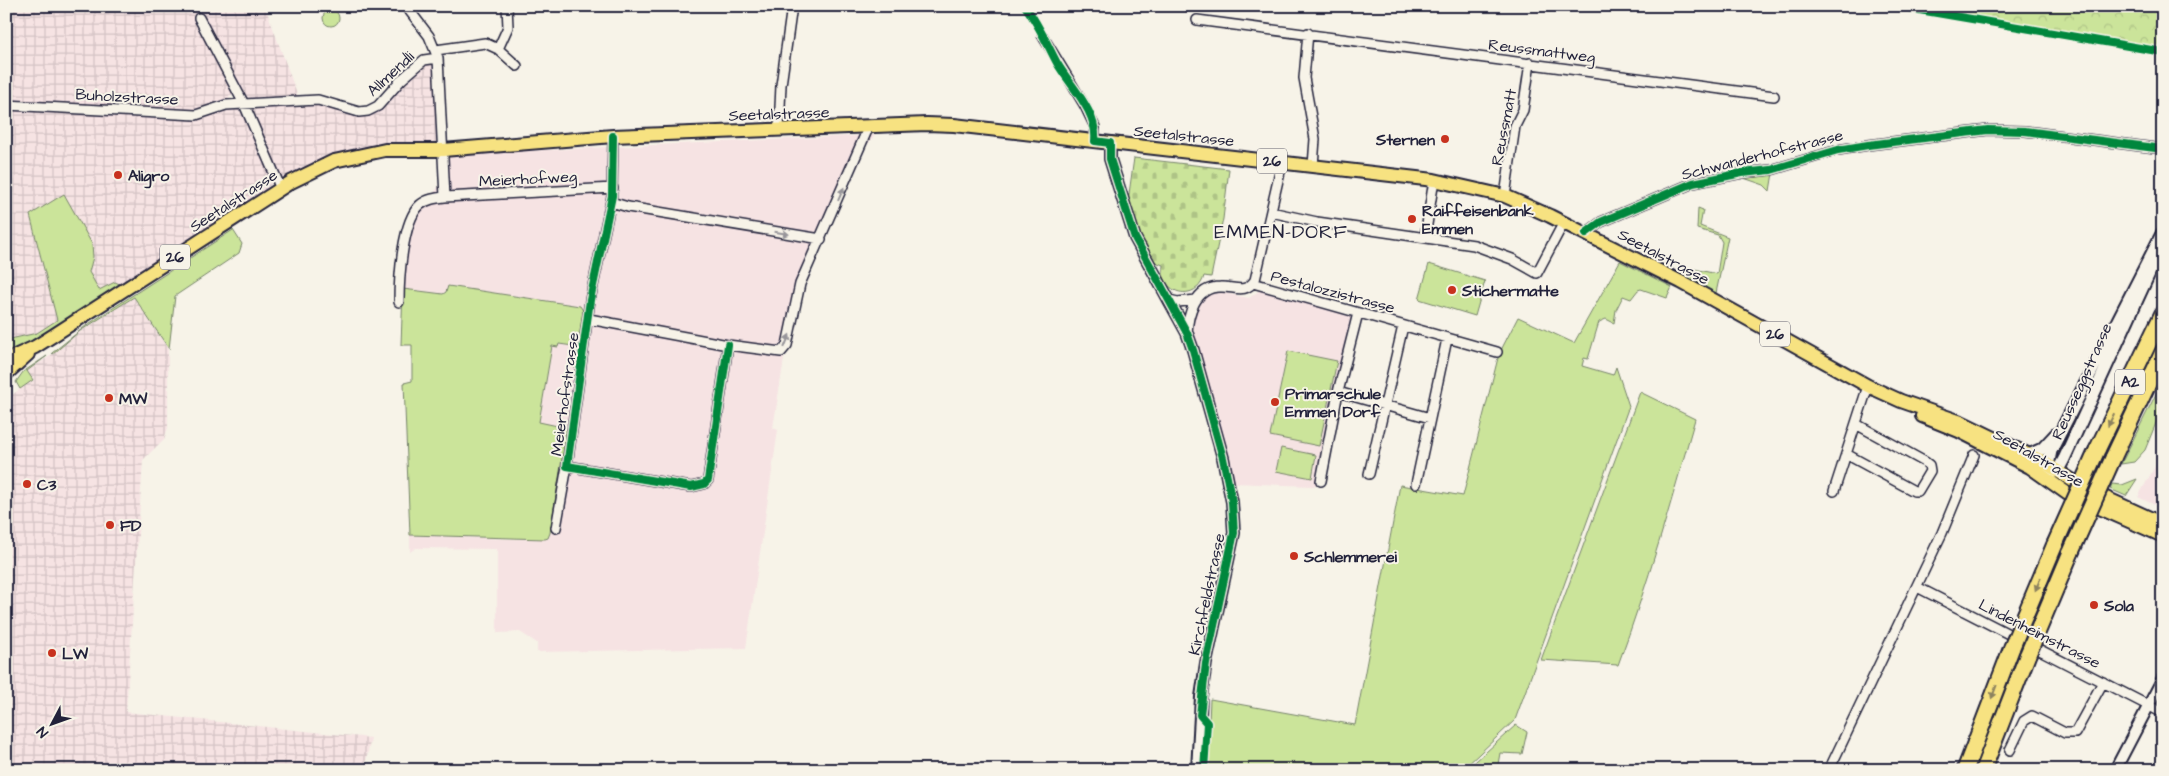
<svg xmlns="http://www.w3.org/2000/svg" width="2169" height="776" font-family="'Architects Daughter',sans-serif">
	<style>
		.built { fill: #f6e3e3 }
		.industrial { fill: url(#industrial-grid) }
		.green { fill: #cbe49a; stroke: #76836a }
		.forest { fill: url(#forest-crowns); stroke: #76836a }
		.cemetery { fill: url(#cemetery-stones); stroke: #76836a }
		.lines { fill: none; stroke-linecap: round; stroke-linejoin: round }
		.minor-casing { stroke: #22223b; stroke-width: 12 }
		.tertiary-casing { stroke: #22223b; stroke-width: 14 }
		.secondary-casing { stroke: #22223b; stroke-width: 15 }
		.primary-casing { stroke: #22223b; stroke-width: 16 }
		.motorway-casing { stroke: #22223b; stroke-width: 19 }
		.minor { stroke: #f7f3e8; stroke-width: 9 }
		.tertiary { stroke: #f7f3e8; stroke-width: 10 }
		.secondary { stroke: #f7f3e8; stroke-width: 11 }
		.primary { stroke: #f7e281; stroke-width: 12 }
		.motorway { stroke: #f7e281; stroke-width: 15 }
		.motorway-bridge-casing { stroke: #22223b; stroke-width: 19; stroke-linecap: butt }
		.motorway-bridge { stroke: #f7e281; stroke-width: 15 }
		.cycleway-casing { stroke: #f7f3e8; stroke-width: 11 }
		.cycleway { stroke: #00873e; stroke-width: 8 }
		.oneway { fill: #97959a }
		.oneway2 { fill: #8c825e }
		.poi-dot { fill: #c8321e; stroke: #f7f3e8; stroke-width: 2 }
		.labels { text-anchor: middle; stroke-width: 4; stroke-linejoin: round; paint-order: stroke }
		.shield { fill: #f7f3e8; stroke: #62616f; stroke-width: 1 }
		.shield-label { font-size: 15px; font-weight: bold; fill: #22223b }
		.street-label { font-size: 16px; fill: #22223b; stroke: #f7f3e8 }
		.poi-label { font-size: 16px; font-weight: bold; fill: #22223b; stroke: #f7f3e8; text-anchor: start }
		.quarter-label { font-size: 19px; letter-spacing: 1px; fill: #22223b; stroke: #f7f3e8 }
	</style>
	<defs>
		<pattern id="industrial-grid" width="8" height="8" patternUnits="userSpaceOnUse" patternTransform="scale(1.25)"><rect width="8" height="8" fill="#f6e3e3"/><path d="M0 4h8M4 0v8" fill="none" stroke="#d3c2c4"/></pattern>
		<pattern id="forest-crowns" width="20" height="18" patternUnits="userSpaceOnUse" patternTransform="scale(1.25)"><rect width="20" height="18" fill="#cbe49a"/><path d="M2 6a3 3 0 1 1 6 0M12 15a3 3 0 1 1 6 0" fill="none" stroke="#aec386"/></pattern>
		<pattern id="cemetery-stones" width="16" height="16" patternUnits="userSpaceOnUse" patternTransform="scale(1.25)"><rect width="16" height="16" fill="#cbe49a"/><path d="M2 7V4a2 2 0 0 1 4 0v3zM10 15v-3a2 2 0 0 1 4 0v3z" fill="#aec386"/></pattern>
	</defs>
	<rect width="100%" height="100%" fill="#f7f3e8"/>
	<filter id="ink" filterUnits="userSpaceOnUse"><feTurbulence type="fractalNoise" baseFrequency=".02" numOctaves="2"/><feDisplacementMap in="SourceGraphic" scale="10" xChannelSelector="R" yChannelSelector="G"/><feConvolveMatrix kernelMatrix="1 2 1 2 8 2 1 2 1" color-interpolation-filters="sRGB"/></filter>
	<g filter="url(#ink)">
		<path class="built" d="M875,135l-8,10 -64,143 -10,58 -8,7 -12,75 5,2 -32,218 -209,4v-9l-17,-11 -23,1v-84l-81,-1 -6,4v-17l103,4 35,-1 19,-110 -28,-5 13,-77 6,-2 18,3 8,-35 -4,-6 -132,-20 -2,6 -3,2 -40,-5 4,-70 5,-11 7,-7 14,-7 6,-8 -1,-31z
			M1260,290l94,24 -36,169 -4,3 -80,-3 -40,-153 -1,-15 11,-18 10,-6 35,7z
			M2163,452v57l-25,-12z"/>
		<path class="industrial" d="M6,6h259l33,91 -48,1 -15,-5 -7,6 5,9 9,3 24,55 5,18 -7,8 -142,93 -7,-3 -16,9 -10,-19 4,-15 -29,-62 -34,20 27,105 -20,13 -31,7z
			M438,58l5,92 -67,1 -95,38 -37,-85 74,-4 50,11 56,-51z
			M134,297l34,52v79l-4,11 -21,21 -17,252 245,26 -7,32h-358v-371l27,-19 -6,-9 26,-17 27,-22z"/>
		<path class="green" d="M323 18a8 8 0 1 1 16 0a8 8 0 1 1-16 0Z
			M1773,173l-3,18 -6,-6 -26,-9z
			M64,194l28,50 1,13 -4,15 10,18 16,-8 7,3 -97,60 -19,9v-14l31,-7 20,-13 -27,-105z
			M1698,208l5,2 -3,16 28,11 -12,56 -32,-17 2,-5 4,-3 27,6 5,-32 -4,-7 -21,-6z
			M233,230l9,14 -3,9 -64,43 -6,53 -35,-52 -54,34 -27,23 -1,-1 35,-28z
			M1620,261l52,26 -5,11 -26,-9 -3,1 -7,9 -8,-3 -7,14 -2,13 -8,-4 -7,3 -11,37 -4,-1 -2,8 31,9 3,-8 13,39 -114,314 -53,50h-255l3,-71 145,26 45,-240 63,11 36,-142 19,-37 56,26z
			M1429,264l56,17 -10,35 -56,-17z
			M448,286l132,20 4,6 -4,35 -21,-3 -1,3 -6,-1 -13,76 28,6 -17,105 -2,5 -3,1 -135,-4 -6,-152 8,-2v-36h-11l2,-56 40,5 3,-2z
			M1288,351l49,10 -18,85 -49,-10z
			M47,356l-20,15 6,9 -13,9 -4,-7 7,-10z
			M2163,380v26l-18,44 -11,12 -13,2z
			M1640,392l55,27c-24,83 -47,165 -77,246l-77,-5z
			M1281,448l35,7 -4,23 -36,-7z
			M2137,479l-11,17 -16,-7 2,-5 10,1z
			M1516,725l11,7 -5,22 -22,-1 -3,17h-31z"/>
		<path class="forest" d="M1900,6h263v45z"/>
		<path class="cemetery" d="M1134,158l95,11 -6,50 -12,58 -7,-1c-7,27 -45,19 -41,-11l-10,-4 -12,-21 -13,-39z"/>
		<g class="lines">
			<g class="minor-casing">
				<path id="minor" d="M199,18l45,86 37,85
					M1197,20l577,76
					M1308,33l-4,45 11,61 -2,27
					M1042,35l43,71 10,21v14
					M498,49l10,-22 -1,-21
					M436,50l49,-7 13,6 19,17
					M6,105l190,10 30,-10 92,-5 41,12 9,-1 10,-5 23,-26 23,-20 14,-2
					M779,129l2,-44 11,-79
					M613,136l-1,60 -22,104 -23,166 124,21 13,-3 4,-4 20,-135
					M1505,196l10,-70 8,-16 7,-47
					M445,197l168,-9
					M611,202l17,5 193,32
					M1271,212l46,10 157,23 38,14 25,14 27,-51
					M1586,233l15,-11 92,-39 49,-10 29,-3 67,-20 30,-5 120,-15 37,1 138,18
					M1425,237l9,-57
					M1253,283l244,69
					M1169,300l9,2 18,-2
					M399,302c0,-23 3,-81 21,-97 7,-6 16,-7 25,-8l-7,-139 -9,-22 -23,-30
					M589,319l139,26 53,7 6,-7 13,-61 69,-158
					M1187,333c1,-19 8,-46 33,-46 14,-1 25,8 35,-7l27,-117
					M1338,392l92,26
					M1846,454l68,37h4l12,-20 -1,-6 -4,-3 -69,-38
					M1369,474l34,-148
					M1321,481l17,-89 20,-79
					M1416,484l31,-145
					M1834,491l34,-105
					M556,528l11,-62
					M1917,587l246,126
					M2010,750l14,-29 8,-5 33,17h10l28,-51
					M1829,770l113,-237 32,-78"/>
			</g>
			<g class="tertiary-casing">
				<path id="tertiary" d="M1110,143v16l25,79 52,95 6,17 30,108 9,44 2,31 -28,130 -5,34 -4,73
					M2115,770l48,-92"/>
			</g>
			<g class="secondary-casing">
				<path id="secondary" d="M2163,232l-112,219 -5,25 12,-6 6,-11 99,-216
					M2029,455l13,-6 14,-15"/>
			</g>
			<g class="primary-casing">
				<path id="primary" d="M6,360l29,-13 19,-12 237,-153 43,-21 51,-11h58l170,-14 314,-12 27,1 480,55 71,16 45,20 131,66 187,104 33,15 60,21 81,39 42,27 79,36
					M6,374l22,-20
					M1922,416l37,15 71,36 38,27 95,42"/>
			</g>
			<g class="motorway-casing">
				<path id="motorway" d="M2097,450l66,-137
					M2113,458l50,-106
					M2021,625l34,-81
					M2037,633l34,-81
					M1965,770l47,-123
					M1983,770l45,-116"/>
			</g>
			<use href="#minor" class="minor"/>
			<use href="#tertiary" class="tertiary"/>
			<use href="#secondary" class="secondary"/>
			<use href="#primary" class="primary"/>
			<use href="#motorway" class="motorway"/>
			<g class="motorway-bridge-casing">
				<path id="motorway-bridge" d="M2055,544l42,-94
					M2071,552l42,-94
					M2012,647l9,-22
					M2028,654l9,-21"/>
			</g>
			<use href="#motorway-bridge" class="motorway-bridge"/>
			<g class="cycleway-casing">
				<path id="cycleway" d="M1025,6c13,17 22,38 32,57 14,24 41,49 38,78l15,2v16l25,79 52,95 6,17 30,108 9,44 2,31 -28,130 -6,52 7,8 -3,47
					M1896,6l267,46
					M613,136l-1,60 -22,104 -23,166 124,21 13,-3 4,-4 20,-135
					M1586,233l15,-11 92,-39 49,-10 29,-3 67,-20 30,-5 120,-15 37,1 138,18"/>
			</g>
			<use href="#cycleway" class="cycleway"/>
		</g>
		<defs><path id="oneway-solid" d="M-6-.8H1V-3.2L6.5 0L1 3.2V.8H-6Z" transform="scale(1.25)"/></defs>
		<g class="oneway">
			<use href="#oneway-solid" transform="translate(841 194) rotate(-66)"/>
			<use href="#oneway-solid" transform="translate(782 233) rotate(9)"/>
			<use href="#oneway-solid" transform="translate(787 341) rotate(-68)"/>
		</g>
		<g class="oneway2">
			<use href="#oneway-solid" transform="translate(2111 420) rotate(115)"/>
			<use href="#oneway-solid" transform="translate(2038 584) rotate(113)"/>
			<use href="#oneway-solid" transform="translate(1994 692) rotate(111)"/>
		</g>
	</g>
	<g class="poi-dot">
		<circle cx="1445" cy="139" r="5"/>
		<circle cx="118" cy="175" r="5"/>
		<circle cx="1412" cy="219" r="5"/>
		<circle cx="1452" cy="290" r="5"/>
		<circle cx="109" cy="398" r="5"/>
		<circle cx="1275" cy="402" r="5"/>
		<circle cx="27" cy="484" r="5"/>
		<circle cx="110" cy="525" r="5"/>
		<circle cx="1294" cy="556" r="5"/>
		<circle cx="2094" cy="605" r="5"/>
		<circle cx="52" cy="653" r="5"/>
	</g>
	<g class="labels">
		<g class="shield">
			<rect x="1257" y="148.5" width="30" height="25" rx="4"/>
			<rect x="160" y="244.5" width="30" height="25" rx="4"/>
			<rect x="1760" y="321.5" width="30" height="25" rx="4"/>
			<rect x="2115" y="369.5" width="30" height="25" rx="4"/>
		</g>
		<g class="shield-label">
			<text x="1272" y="166">26</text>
			<text x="175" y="262">26</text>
			<text x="1775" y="339">26</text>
			<text x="2130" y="387">A2</text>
		</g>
		<g class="street-label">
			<text transform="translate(1542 50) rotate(7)" y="6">Reussmattweg</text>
			<text transform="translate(390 73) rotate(-43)" y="6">Allmendli</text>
			<text transform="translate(127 96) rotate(3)" y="6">Buholzstrasse</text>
			<text transform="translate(779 113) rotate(-2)" y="6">Seetalstrasse</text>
			<text transform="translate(1503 127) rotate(-79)" y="6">Reussmatt</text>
			<text transform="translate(1184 135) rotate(6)" y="6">Seetalstrasse</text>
			<text transform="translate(1762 154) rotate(-14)" y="6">Schwanderhofstrasse</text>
			<text transform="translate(528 178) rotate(-3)" y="6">Meierhofweg</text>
			<text transform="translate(233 200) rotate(-33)" y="6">Seetalstrasse</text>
			<text transform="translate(1664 256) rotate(28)" y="6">Seetalstrasse</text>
			<text transform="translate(1333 291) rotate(15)" y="6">Pestalozzistrasse</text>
			<text transform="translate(2081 381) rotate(-66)" y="6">Reusseggstrasse</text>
			<text transform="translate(564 394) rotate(-82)" y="6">Meierhofstrasse</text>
			<text transform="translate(2039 457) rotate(30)" y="6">Seetalstrasse</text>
			<text transform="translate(1206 594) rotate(-78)" y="6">Kirchfeldstrasse</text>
			<text transform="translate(2040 633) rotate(27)" y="6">Lindenheimstrasse</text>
		</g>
		<g class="poi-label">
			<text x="1435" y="145" text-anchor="end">Sternen</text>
			<text x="128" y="181">Aligro</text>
			<text x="1422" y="216">Raiffeisenbank<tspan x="1422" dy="18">Emmen</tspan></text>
			<text x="1462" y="296">Stichermatte</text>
			<text x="1285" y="399">Primarschule<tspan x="1285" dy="18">Emmen Dorf</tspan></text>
			<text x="119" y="404">MW</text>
			<text x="37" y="490">C3</text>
			<text x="120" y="531">FD</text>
			<text x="1304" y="562">Schlemmerei</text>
			<text x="2104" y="611">Sola</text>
			<text x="62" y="659">LW</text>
		</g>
		<g class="quarter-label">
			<text x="1281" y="238">EMMEN-DORF</text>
		</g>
	</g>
	<rect width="2169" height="776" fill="none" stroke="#f7f3e8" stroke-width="25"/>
	<rect x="12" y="12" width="2144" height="751" fill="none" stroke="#22223b" stroke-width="2" filter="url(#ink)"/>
	<g transform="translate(52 724) rotate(229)" stroke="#f7f3e8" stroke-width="4" paint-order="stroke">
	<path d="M0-4L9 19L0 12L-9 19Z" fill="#22223b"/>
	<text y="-8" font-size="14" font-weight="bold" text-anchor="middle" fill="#22223b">N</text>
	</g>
</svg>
